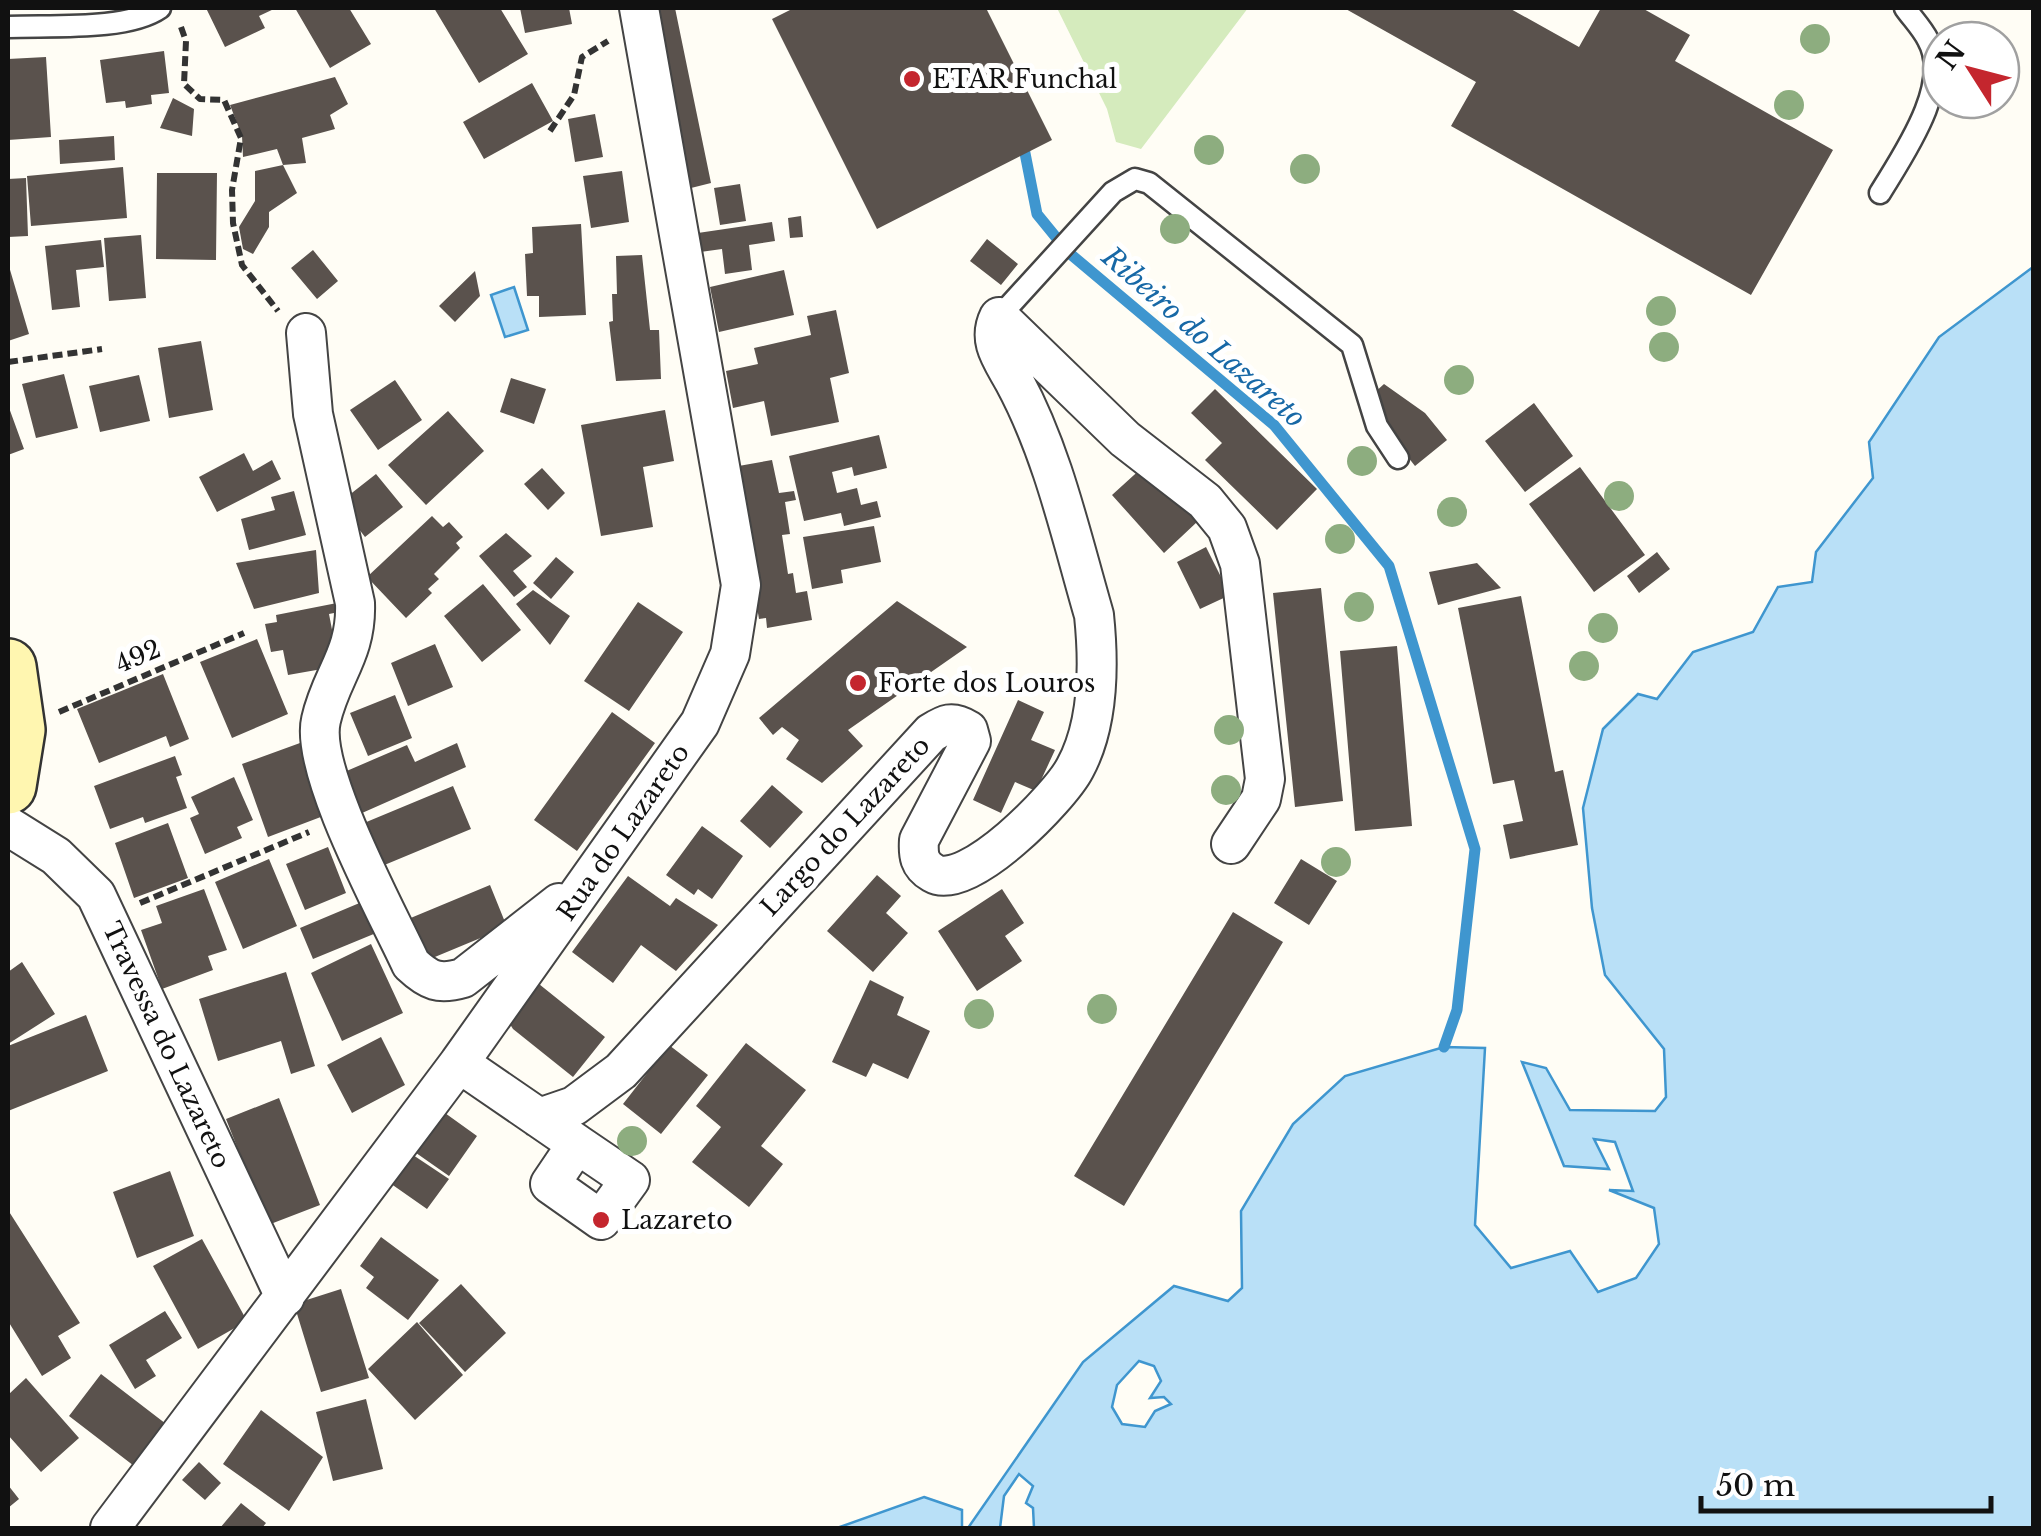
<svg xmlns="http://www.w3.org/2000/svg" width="2041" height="1536" font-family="'Libre Baskerville',serif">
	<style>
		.green { fill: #d5ebbd }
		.water { fill: #b9e0f7; stroke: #3f96cf; stroke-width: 2.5; fill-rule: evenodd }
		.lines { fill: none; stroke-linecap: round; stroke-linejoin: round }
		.stream { stroke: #3f96cf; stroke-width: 11 }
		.building { fill: #5a524d }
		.lane-casing { stroke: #444; stroke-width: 25 }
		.street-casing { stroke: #444; stroke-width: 42 }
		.secondary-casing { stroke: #333; stroke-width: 60 }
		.path { stroke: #333; stroke-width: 6; stroke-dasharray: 10 5; stroke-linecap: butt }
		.lane { stroke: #fff; stroke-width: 20 }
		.street { stroke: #fff; stroke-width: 38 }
		.secondary { stroke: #fff6b0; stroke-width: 55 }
		.tree { fill: #8dad7f }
		.poi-dot { fill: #c4262e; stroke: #fff; stroke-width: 4 }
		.labels { text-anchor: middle; stroke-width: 10; stroke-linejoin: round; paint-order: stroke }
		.poi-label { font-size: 25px; fill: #111; stroke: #fff; text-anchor: start }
		.street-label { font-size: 25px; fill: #111; stroke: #fff }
		.water-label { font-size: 28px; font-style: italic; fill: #1768a6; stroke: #fff }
	</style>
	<rect width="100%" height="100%" fill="#fffdf5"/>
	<path class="green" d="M1057,8h191l-107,141 -25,-7 -9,-33z"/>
	<path class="water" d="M2033,267v1261h-999l-1,-20 -7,-5 7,-17 -14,-12 -15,22 -4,32h-32l115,-166 91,-76 54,15 14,-13 -1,-77 52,-87 52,-48 99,-29 41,1 -10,177 36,43 59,-17 28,41 38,-14 23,-34 -5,-36 -45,-18 24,1 -18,-49 -21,-3 15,30 -45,-3 -42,-104 24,6 24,42 85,1 11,-14 -2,-48 -59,-74 -13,-67 -9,-100 20,-79 35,-35 19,5 36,-47 60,-20 25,-45 34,-5 4,-30 57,-74 -4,-36 70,-105zM1139,1361l15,5 7,15 -11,17 14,-1 7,7 -16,7 -10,16 -23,-3 -10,-17 5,-22z
		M514,287l14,43 -23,7 -14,-42z
		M924,1497l38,13v18h-125z"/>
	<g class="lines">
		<path class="stream" d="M1023,143l14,71 31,38 206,173 115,141 86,283 -18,161 -13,37"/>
	</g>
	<path class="building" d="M206,8h70l-17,8 6,12 -40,19z
		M295,8h54l22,36 -41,24z
		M434,8h66l28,46 -49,29z
		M520,8h49l3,16 -47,9z
		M644,8h31l36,175 -28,7z
		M794,8h192l66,132 -175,89 -105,-210z
		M1344,8h165l70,39 22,-39h41l48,27 -15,26 158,89 -82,145 -300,-169 25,-44z
		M164,51l5,42 -18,2 1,9 -26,4 -1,-7 -19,2 -6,-43z
		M46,57l5,80 -43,3v-81z
		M335,77l13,27 -18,11 5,14 -33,9 4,25 -23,2 -6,-16 -34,8 -1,-21 -12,-31z
		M532,83l21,38 -69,38 -21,-37z
		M173,98l21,11 -2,27 -32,-8z
		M595,114l8,43 -28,5 -7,-43z
		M114,136l1,24 -55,4 -1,-24z
		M283,165l14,28 -28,19v15l-16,27 -10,-5 -4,-22 16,-26v-30z
		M123,167l4,51 -96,8 -4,-50z
		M622,171l7,51 -38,6 -8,-52z
		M157,173h60l-1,87 -60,-1z
		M26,178l2,58 -20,1v-58z
		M740,184l6,37 -26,4 -6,-37z
		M801,216l2,21 -13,1 -2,-20z
		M772,222l3,19 -26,4 3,25 -27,4 -3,-25 -29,4 -2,-19z
		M581,224l5,91 -47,2v-21h-12l-2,-42 8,-1 -1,-26z
		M141,235l5,63 -37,3 -5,-63z
		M987,239l31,25 -17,21 -31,-24z
		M101,240l3,27 -28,3 4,37 -28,3 -7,-64z
		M313,250l25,31 -21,18 -26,-31z
		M642,255l8,75h9l2,49 -45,2 -7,-59 4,-1 -1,-27h5l-1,-38z
		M8,263l21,71 -21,7z
		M784,270l10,45 -75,17 -9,-45z
		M475,271l5,25 -25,26 -16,-16z
		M836,310l13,63 -19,5 9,44 -68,14 -7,-35 -31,7 -7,-37 32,-7 -4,-16 57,-13 -4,-19z
		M201,341l12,69 -44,8 -11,-70z
		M64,374l14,54 -42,10 -14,-54z
		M139,375l11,46 -50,11 -11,-46z
		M511,378l35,11 -12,35 -34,-12z
		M395,380l27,40 -44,30 -28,-40z
		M1384,384l41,29 22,27 -32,26 -22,-28 -20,-44z
		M1215,389l102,100 -40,41 -72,-70 17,-17 -31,-30z
		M1534,403l39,53 -48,36 -40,-51z
		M8,405l16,44 -16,6z
		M665,410l9,51 -31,6 10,60 -52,9 -20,-111z
		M448,411l36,40 -58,54 -38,-40z
		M879,435l8,33 -33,8 -2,-9 -20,5 5,21 20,-5 4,17 16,-4 4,16 -37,9 -3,-13 -37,8 -15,-65z
		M244,453l9,18 19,-11 9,19 -64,33 -18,-35z
		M772,460l7,33 15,-2 2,9 -11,2 5,32 -8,1 6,39 5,-1 3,20 11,-2 5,29 -45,8 -1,-10 -7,1 -26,-152z
		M1145,465l52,57 -33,31 -52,-58z
		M1580,467l65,88 -51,37 -65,-88z
		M542,468l23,25 -17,17 -24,-26z
		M376,474l27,33 -38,30 -26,-34z
		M294,491l12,44 -57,15 -8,-31 34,-9 -4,-13z
		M432,516l11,11 6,-5 14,15 -7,6 4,5 -26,26 5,5 -11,10 4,4 -26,25 -39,-41z
		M874,526l7,36 -40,8 2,13 -31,6 -9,-52z
		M506,533l26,23 -19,15 14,16 -13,10 -35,-41z
		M1206,547l24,48 -30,14 -23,-47z
		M316,550l3,43 -65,16 -18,-46z
		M1657,552l13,17 -31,24 -12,-17z
		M556,557l18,15 -23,27 -18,-16z
		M1477,563l24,25 -63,17 -9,-33z
		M483,584l38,46 -39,32 -38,-46z
		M1321,588l22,213 -48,6 -22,-214z
		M533,590l37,26 -20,29 -34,-41z
		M1521,596l34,176 8,-2 15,75 -68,14 -7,-34 20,-4 -9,-41 -21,4 -35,-176z
		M897,601l70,46 -119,83 15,16 -41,37 -36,-24 13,-19 -17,-13 -9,8 -14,-17z
		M638,602l45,30 -54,79 -45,-30z
		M337,603l2,9 -10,2 10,52 -51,9 -5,-25 -12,2 -6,-28 12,-2 -1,-7z
		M257,639l31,75 -56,24 -32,-76z
		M435,644l18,43 -45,19 -17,-43z
		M1397,646l15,180 -57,5 -15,-180z
		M163,674l26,65 -19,8 -4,-11 -67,27 -22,-54z
		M395,695l17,43 -44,18 -18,-43z
		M1018,700l26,12 -13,28 24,10 -19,41 -21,-9 -14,31 -28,-13z
		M612,712l43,31 -78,108 -43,-31z
		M300,743l26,72 -58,22 -26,-73z
		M457,743l9,24 -113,50 -18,-41 72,-31 8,17z
		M175,756l7,19 -6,2 11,31 -42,15 -2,-6 -33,12 -16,-43z
		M234,777l19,43 -16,7 5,11 -37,16 -15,-36 9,-4 -8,-17z
		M772,785l31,27 -33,36 -30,-27z
		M453,786l18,43 -89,37 -18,-43z
		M168,823l20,55 -54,20 -19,-55z
		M702,826l41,30 -31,43 -14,-10 -4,6 -28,-20z
		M328,847l18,46 -41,17 -19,-46z
		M269,859l28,67 -54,23 -28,-67z
		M1301,859l36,22 -28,44 -35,-22z
		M877,875l24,21 -15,17 22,20 -35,39 -46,-41z
		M628,876l42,30 6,-8 42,27 -42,46 -35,-26 -28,38 -41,-31z
		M490,885l17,42 -89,37 -17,-42z
		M204,889l23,61 -19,6 5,14 -51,19 -21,-59 21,-7 -6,-17z
		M1002,889l22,34 -19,13 17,25 -45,30 -39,-60z
		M369,899l12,32 -68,28 -13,-31z
		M1233,912l50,30 -159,264 -50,-30z
		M371,944l32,69 -61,28 -31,-68z
		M22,962l33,52 -47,30v-72z
		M286,972l29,94 -24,8 -10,-33 -63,20 -19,-62z
		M534,980l71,57 -32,40 -60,-48 -5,-8z
		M870,980l34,17 -7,18 33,16 -22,48 -35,-16 -7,14 -34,-15z
		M86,1015l22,56 -100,40v-65z
		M381,1037l24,48 -53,28 -25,-48z
		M746,1043l60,47 -45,56 22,18 -34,43 -57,-45 29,-35 -25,-21z
		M669,1045l39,30 -47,59 -38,-30z
		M279,1098l41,107 -52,20 -42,-106z
		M438,1108l39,28 -28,40 -40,-28z
		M407,1151l42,28 -22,30 -40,-28z
		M170,1171l24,65 -57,22 -24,-66z
		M8,1210l72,113 -22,13 13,22 -29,18 -34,-55z
		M381,1237l58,43 -31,40 -42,-32 8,-11 -14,-11z
		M202,1239l45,82 -49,28 -45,-83z
		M461,1284l45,49 -41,39 -46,-49z
		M341,1289l28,89 -48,14 -27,-88z
		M165,1311l17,27 -36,22 10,16 -21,13 -26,-44z
		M417,1322l46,53 -48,45 -47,-51z
		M101,1374l69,53 -32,42 -69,-53z
		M26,1378l53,60 -38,34 -33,-37v-40z
		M366,1399l17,70 -50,12 -17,-69z
		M261,1410l62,47 -34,54 -66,-47z
		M199,1462l22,21 -16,17 -23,-20z
		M8,1485l11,14 -11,9z
		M241,1503l25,20 -4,5h-42z"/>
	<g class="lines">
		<g class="lane-casing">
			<path id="lane" d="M8,27c41,-2 119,4 152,-19
				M1880,193c23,-38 73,-109 48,-153 -6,-12 -16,-22 -23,-32
				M999,317l114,-125 22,-13 14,4 203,162 25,81 21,32"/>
		</g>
		<g class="street-casing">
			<path id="street" d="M306,333l7,81 42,189c2,51 -24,72 -34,117 -12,50 67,194 90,244 18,17 28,21 52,14l96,-75
				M8,826l48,30 40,39 189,402
				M459,1063l118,81 -27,40 51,36 29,-40 -53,-36
				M539,1118l35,-12 47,-35 310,-338c14,-9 21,-13 37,-3l3,11 -52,99c-1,15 0,25 14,33 34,20 127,-76 142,-105 24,-44 24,-105 19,-153 -23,-79 -41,-162 -80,-234 -12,-22 -27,-40 -15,-64l126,122 80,62 22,27 13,36 25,215 -4,20 -30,45
				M110,1528l349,-465 241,-340 30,-69 11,-69 -102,-577"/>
		</g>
		<g class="secondary-casing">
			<path id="secondary" d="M8,667l9,63 -9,56"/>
		</g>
		<path class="path" d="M181,27l5,14 -2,43 16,15 24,1 17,38 -9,52 1,33 9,42 36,46
			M550,131l24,-36 8,-38 26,-16
			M8,362l94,-13
			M59,712l185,-79
			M140,903l169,-71"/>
		<use href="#lane" class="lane"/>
		<use href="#street" class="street"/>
		<use href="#secondary" class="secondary"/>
	</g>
	<g class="tree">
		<circle cx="1815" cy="39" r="15"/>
		<circle cx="1789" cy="105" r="15"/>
		<circle cx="1209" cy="150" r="15"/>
		<circle cx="1305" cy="169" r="15"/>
		<circle cx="1175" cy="229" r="15"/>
		<circle cx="1661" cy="311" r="15"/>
		<circle cx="1664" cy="347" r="15"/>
		<circle cx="1459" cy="380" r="15"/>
		<circle cx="1362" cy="461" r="15"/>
		<circle cx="1619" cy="496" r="15"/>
		<circle cx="1452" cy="512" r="15"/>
		<circle cx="1340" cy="539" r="15"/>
		<circle cx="1359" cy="607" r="15"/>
		<circle cx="1603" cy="628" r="15"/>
		<circle cx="1584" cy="666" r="15"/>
		<circle cx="1229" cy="730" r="15"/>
		<circle cx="1226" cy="790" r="15"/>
		<circle cx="1336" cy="862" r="15"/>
		<circle cx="1102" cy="1009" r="15"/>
		<circle cx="979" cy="1014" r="15"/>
		<circle cx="632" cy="1141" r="15"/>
	</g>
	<g class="poi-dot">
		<circle cx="912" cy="79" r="10"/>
		<circle cx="858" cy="683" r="10"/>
		<circle cx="601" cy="1220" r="10"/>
	</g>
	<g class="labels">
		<g class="poi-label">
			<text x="932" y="88">ETAR Funchal</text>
			<text x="878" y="692">Forte dos Louros</text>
			<text x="621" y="1229">Lazareto</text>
		</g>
		<g class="street-label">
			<text transform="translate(138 656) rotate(-23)" y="9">492</text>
			<text transform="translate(845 826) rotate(-47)" y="9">Largo do Lazareto</text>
			<text transform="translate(623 832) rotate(-55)" y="9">Rua do Lazareto</text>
			<text transform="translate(167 1045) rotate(65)" y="9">Travessa do Lazareto</text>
		</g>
		<g class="water-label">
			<text transform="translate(1204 337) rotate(41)" y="10">Ribeiro do Lazareto</text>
		</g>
	</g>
	<rect width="2041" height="1536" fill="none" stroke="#111111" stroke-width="20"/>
	<g transform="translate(1971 70) rotate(306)"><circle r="48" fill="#ffffff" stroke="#a0a0a0" stroke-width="2.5"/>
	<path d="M0-8L18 38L0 25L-18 38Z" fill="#c4262e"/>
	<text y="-15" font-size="28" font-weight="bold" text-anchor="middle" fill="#111111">N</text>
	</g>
	<path d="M1701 1496v15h290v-15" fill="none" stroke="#111111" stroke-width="5"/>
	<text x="1716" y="1496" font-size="30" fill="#111111" stroke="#ffffff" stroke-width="8" paint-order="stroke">50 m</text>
</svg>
